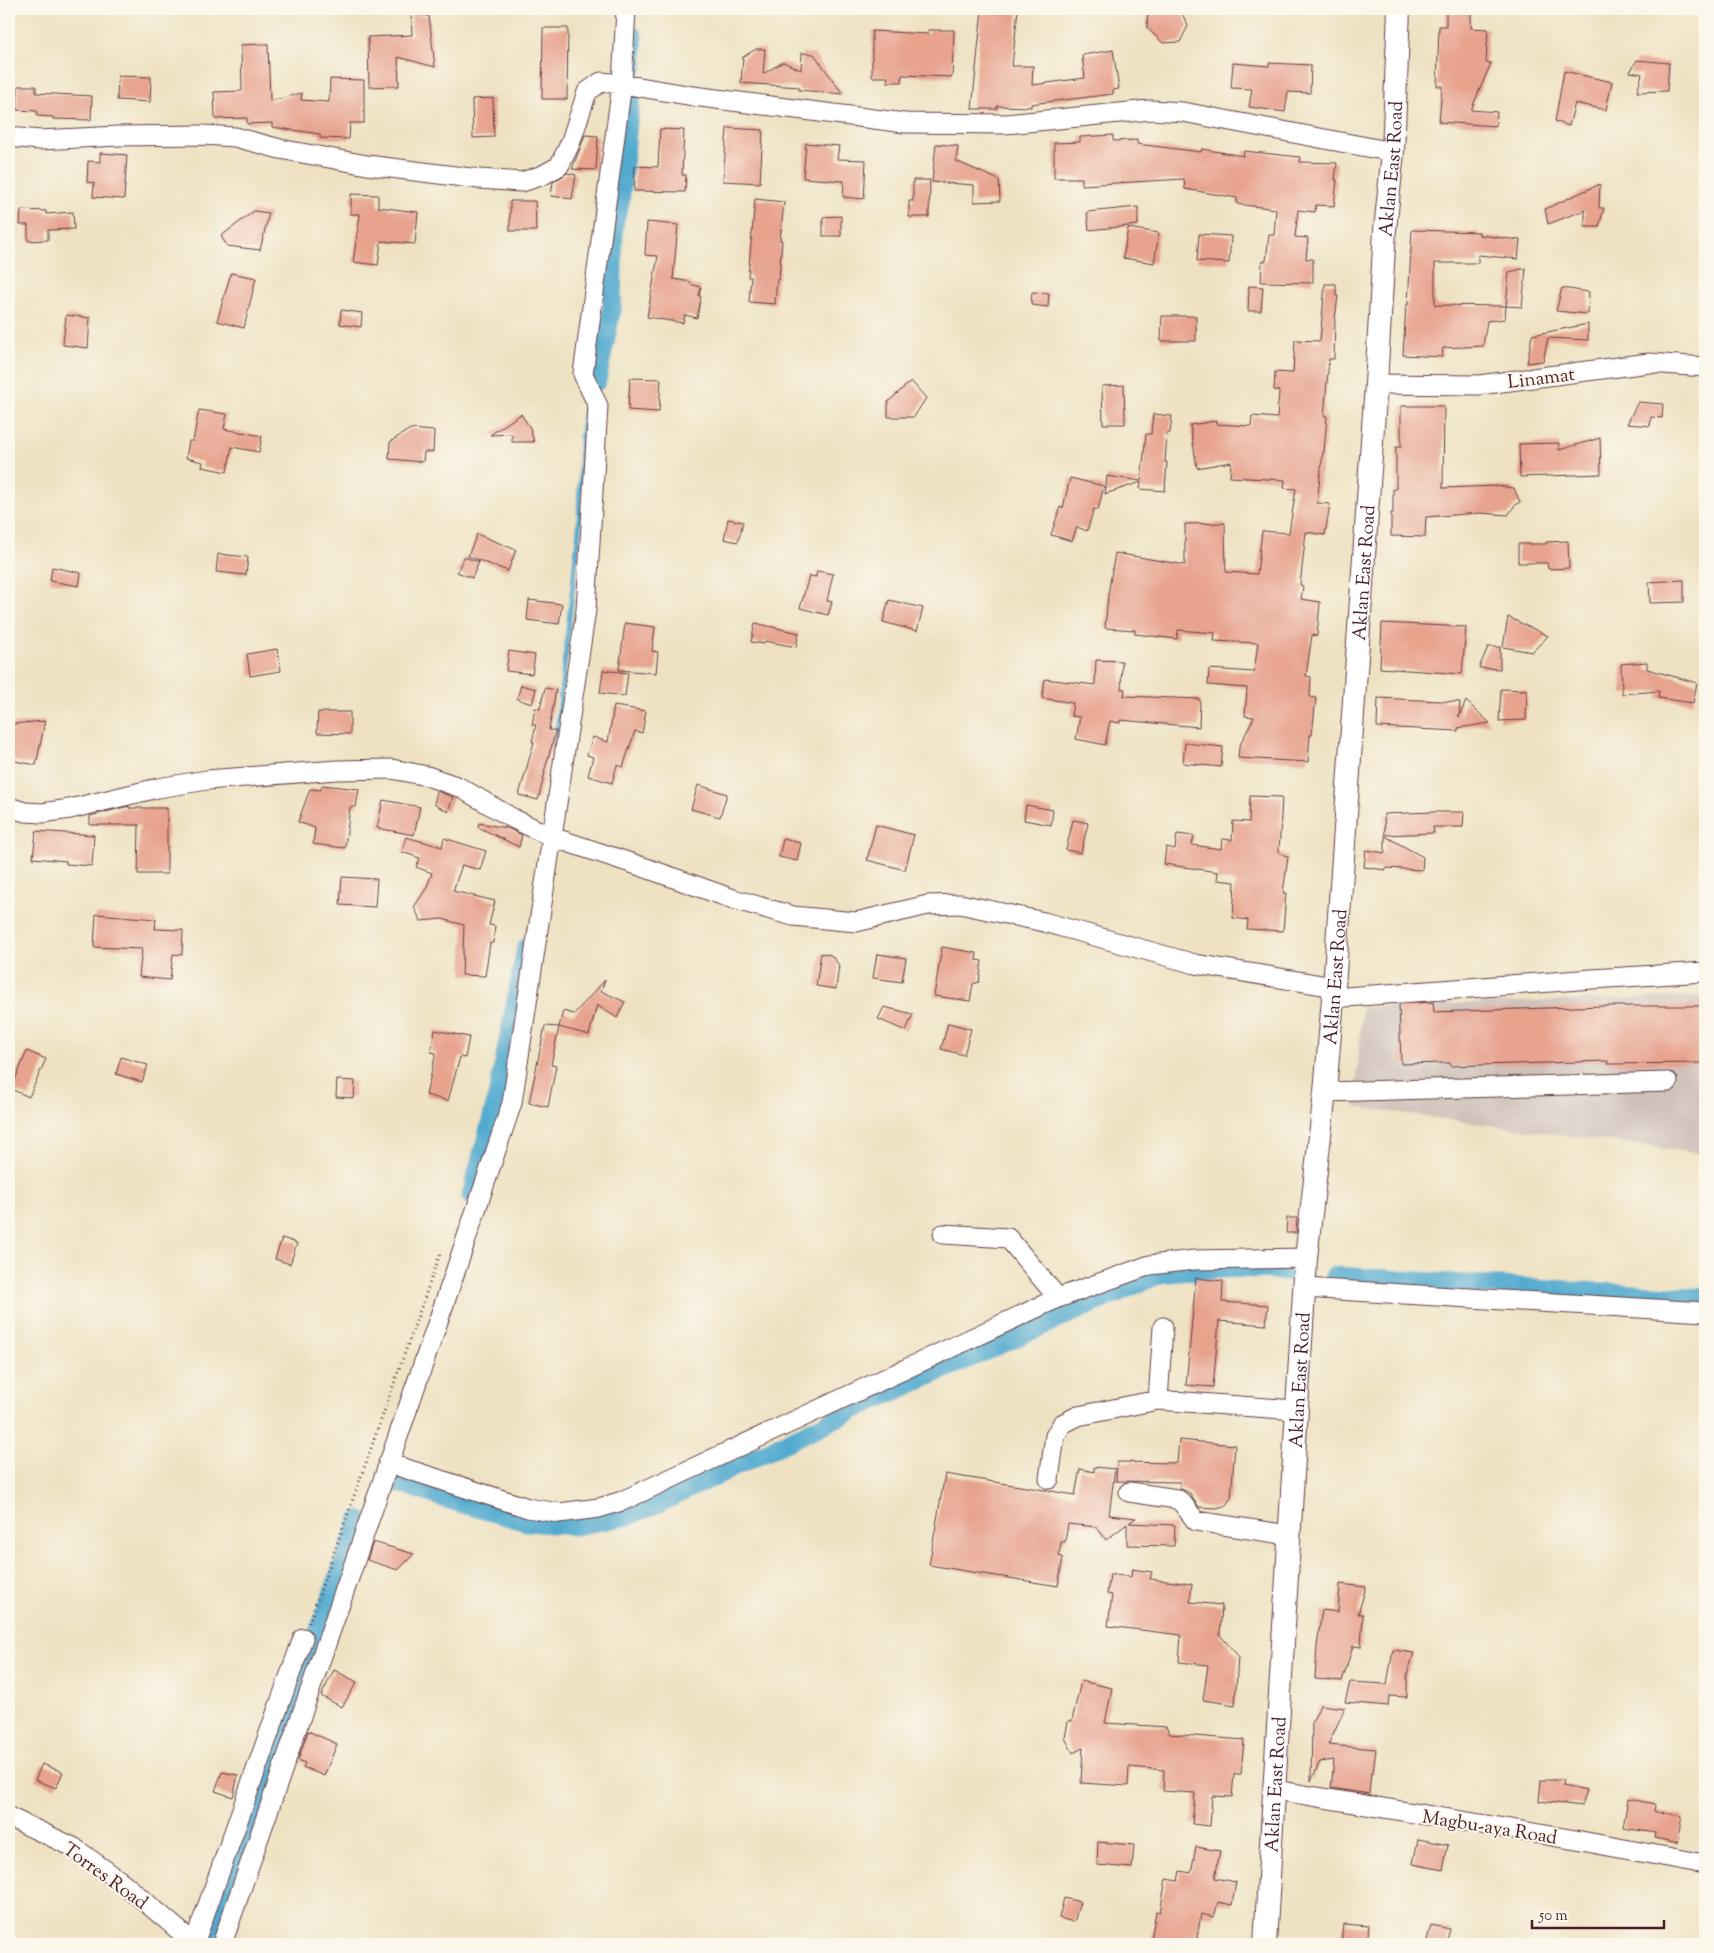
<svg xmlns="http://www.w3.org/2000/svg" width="1714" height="1953" font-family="'Sorts Mill Goudy',serif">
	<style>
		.industrial { fill: #cfc1ba }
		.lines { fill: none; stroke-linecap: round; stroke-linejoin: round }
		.stream { stroke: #52aacf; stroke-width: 5 }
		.canal { stroke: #52aacf; stroke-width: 19 }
		.building { fill: #e7a38e }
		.minor-casing { stroke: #633c42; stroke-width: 21 }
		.major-casing { stroke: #633c42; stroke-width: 24 }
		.path { stroke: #633c42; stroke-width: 3; stroke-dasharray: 1 4; stroke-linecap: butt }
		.minor { stroke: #fff; stroke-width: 19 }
		.major { stroke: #fff; stroke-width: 22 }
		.labels { text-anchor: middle; stroke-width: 4; stroke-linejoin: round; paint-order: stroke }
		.street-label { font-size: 19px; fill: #4a1f2b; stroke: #fbf7ec }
	</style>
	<rect width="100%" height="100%" fill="#fbf7ec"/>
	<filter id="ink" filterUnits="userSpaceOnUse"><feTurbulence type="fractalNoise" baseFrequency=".02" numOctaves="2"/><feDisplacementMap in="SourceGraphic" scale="10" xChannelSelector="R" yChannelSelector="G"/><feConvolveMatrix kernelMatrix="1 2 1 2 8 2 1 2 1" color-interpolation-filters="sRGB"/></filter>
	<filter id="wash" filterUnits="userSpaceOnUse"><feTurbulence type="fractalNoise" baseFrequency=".0096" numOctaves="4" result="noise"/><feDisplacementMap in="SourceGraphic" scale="20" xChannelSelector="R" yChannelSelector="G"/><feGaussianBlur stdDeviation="1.12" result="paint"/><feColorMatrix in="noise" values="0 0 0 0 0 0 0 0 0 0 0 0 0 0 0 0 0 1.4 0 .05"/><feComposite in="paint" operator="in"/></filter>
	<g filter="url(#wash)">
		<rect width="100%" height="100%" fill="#eee2c2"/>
		<path class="industrial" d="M1705,996v158l-350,-47 7,-100z"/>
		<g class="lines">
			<path class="stream" d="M552,777l27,-248 2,-91 6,-41"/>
			<path class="canal" d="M633,36v31
				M597,381l15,-73 2,-84 6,-22 11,-108
				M471,1196l26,-98 29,-150
				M1334,1276l371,22
				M394,1481l55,19 78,22 48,4 54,-10 37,-16 198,-95 296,-131c41,-4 85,-9 126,-2
				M205,1944l154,-424"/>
		</g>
		<g id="blocks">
			<path class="building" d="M982,9h36l-6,57h21l-1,19 53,-7 -3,-23 31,-5 6,39 -6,1v4l-82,10v3l-34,-1v3h-25z
				M1148,9h32l8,17 -8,16 -17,1 -16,-15z
				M1446,9h25v19l17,1 -2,34h5l-20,47 26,2 -1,14 -57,-4 3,-36h-5l2,-60h7z
				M411,14l18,2 6,51 -37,-10 1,29 -30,1 -1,-50 44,-2z
				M543,28h25l-1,71h-25z
				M928,30h26l-2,47 -50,-2v7h-15l1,-5h-16v-46l56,3z
				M268,44l2,57 32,-8 -1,7 28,2 1,-23 34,1v43h-14l-1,16 -29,-1v-4l-48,-7v-4l-25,1v-6l-32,1 -1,-27 28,-1 -1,-46z
				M756,49h9l-2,25 20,-12 18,8 1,-17 12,1 29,40 -44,-4v-3l-58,-4 2,-26z
				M1637,60l32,3 -2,28 -30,1 5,-18 -12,-2z
				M1233,63l36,3v-3l42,2 -1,28 -22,-1 -3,20 -36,-5 3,-18 -21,-1z
				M1564,71l48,11 -6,28 -31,-7 -6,23 -14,-5z
				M118,76l33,1 -1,25 -33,-2z
				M18,86h18v7l56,3 -1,24 -38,-1v-2l-16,-1v-5l-20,-1z
				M493,98l1,39 -21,1 -1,-39z
				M727,128l36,2 -3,53 -37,-2z
				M660,129l24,1 -2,45h4l-1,17 -51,-1 1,-25 23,1z
				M585,135l13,1 -2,34 -24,-1z
				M1113,135v6l24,-1v4l64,8 1,-3 41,7 1,-5 56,6v5l37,1 -2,17h2l-3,26 -18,-1 -1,7 -17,-2 -3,27 13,1 -2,21h7v24l-52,-1 1,-21h4l3,-26h5l2,-26 -39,-5v-6l-52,-9 -1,-10 -102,6v-7h-28v-35l26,-1v-5z
				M806,143l33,3 -2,13 29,1 -2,39 -21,-2 1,-16 -41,-3z
				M936,144l22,2 -2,15 43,19 1,21 -26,1v-17l-42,-3z
				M100,153l27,2 -3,44 -31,-2 1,-14 -7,-1 1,-21 12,1z
				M567,173l9,2 -4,24 -21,-3 2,-14z
				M913,180h17l-1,37h-20v-16h4z
				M1600,184l-1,24h5l-5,19h-14v-17l-37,14 -3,-15z
				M351,194l27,1v12l40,5 -3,32 -34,-3 -3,24 -25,-3 7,-48h-9z
				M755,199l29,3 -4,38h2l-3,39h-2l-2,25 -26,-2 2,-25h-3z
				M510,201h25l1,30h-26z
				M1138,207v18l-49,5 -2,-18z
				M21,210l25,1v3l27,-2 1,17 -26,1v10l-20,1v-16h-8z
				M254,211l15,2 -9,37 -33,-4 -6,-10z
				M841,216v20h-18v-19z
				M647,222l31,3 -5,54 18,3 -1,2 11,3 -2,9 2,1 -4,21 -12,-3 -2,8 -36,-6 11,-61 -13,-1z
				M1128,228l31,5 -5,30 -31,-5z
				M1412,230l67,2v3l41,5 -2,19 -40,-4v8h-43v42l71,1 -1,13 -18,2 -4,25 -40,2 -1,9 -39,-2 3,-50h2z
				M1199,234l32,2 -2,27 -32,-2z
				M1526,268l-4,39 -16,-1 3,-34z
				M231,273l25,5 -12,50 -27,-7z
				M1325,284h11v12h2l-3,23 -1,40h-5l-5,57h3l-3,36h-1l-6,51 13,1 -5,31 -19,-3 -6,53 3,1 -2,13 19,3 -3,34 -5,-1 -6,41 5,1 -1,20 6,1 -4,37h-2l-2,27 -70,-4 1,-11 15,-30 -9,-1 2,-28 -39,-3 1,-16 45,3 4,-29 -44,-2 1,-8 -37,-3 -1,9 -42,-5v-4l-30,-2 3,-33 7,-42 70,12v-41l40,-1 1,49 31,2 5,-43 27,2 7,-44 -12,-1 1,-8 -55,-3 1,-15 -34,6 -7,-43 26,-4v3l35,2 1,-10 25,2 2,-27 -5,-1 1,-18 18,1 2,-33 25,1z
				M1249,286l14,1 -2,24h-13z
				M1562,288l27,4 -1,22 -32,-3z
				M1032,292l17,1 -1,14 -17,-2z
				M341,310l21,3 -1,14 -21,-3z
				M66,315l24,3 -2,30 -25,-3z
				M1162,316h34v25h-35z
				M1588,324v16l-40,-2 -5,23 -16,2 5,-28z
				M630,378l31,1 -2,33 -31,-2z
				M911,381l15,17 -12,19h-26v-15z
				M1124,385l1,39h-22l-1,-38z
				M1638,402l25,2 -1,14 -11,-1 -1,9 -23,-2z
				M1401,406h43l-1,82 54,-2 17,2 6,14 -5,3 -7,10 -28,-2 -54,4 -1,20 -34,-1v-23h2v-24h3v-42h5z
				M199,410l28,4 -3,15 38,7 -3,16 -27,-5 -5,25 -25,-5 1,-5 -17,-4 3,-17h4z
				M521,414l9,14 4,14h-22v-8l-22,1z
				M1153,414l19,2 -2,17h-3l-2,29h2l-2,29 -25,-2 1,-7 -36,12 2,-18 34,5 5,-47h5z
				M410,429l24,2 -1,21h-9l-1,10 -34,-3 1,-17z
				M1600,438l1,36 -81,3 -1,-33 40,-1v7z
				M1070,478l34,8 -6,24 -4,-1 -7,22 -10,-4 -5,14 -21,-6 9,-28 3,1z
				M728,519l15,3 -5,20 -14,-3z
				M477,534l39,16 -8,21 -40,-15z
				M1568,541l1,27 -21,1 -1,-6h-29v-19h28v-2z
				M218,554l30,3 -2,18 -30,-3z
				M464,557l15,5 -7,16 -15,-6z
				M52,567l29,6 -2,13 -29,-5z
				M817,571l16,3 -6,27 5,1 -4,13 -28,-7 9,-32 7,1z
				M1684,580v22l-34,1 -1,-21z
				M529,600l33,4 -3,20 -32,-4z
				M889,600l34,8 -6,23 -34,-9z
				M1508,617l40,19 -16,16 -29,-5z
				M625,623l30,4 -3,24 6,1 -2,21 -37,-3z
				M755,623l44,10 -3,14 -31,-6 -1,3 -13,-2z
				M1382,623l84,4 -4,47 -82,-6z
				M1488,647h12v22l-21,-1z
				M277,649l4,22 -31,5 -3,-22z
				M509,651l26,4 -3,19 -26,-3z
				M1096,660l26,1 -1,28h4l-1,7 76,3 -1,28 -79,-7v3l-10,-2 -5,24 -29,-6 4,-22 -9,-1 2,-13 -31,-5 3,-19 50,6z
				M1647,662v7l50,14 -4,20 -35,-5 1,-7 -37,3 -1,-30z
				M603,670l25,3 -3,23 -25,-3z
				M521,685l15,4 -4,15 -15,-5z
				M545,688l11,2 -7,40 7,1 -12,41h1l-7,28 -19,-5 15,-53h-2l4,-17h-4l3,-17 5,1z
				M1501,689l26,1 -1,30 -27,1z
				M1378,698l82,4 -1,15 7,-16 24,22 -32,5v3l-81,-4z
				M614,706l32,5 -4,22 -7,-2 -12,36 -6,-2 -5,18 -24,-7 5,-19 -6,-2 6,-18 15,5z
				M318,712h32v22l-33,-1z
				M45,721l-9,44 -27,-5v-17l3,-19z
				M1185,743l38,4 -2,20 -38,-4z
				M322,785l37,4 -3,18h-6l-5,41 -32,-4 2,-16 -17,-6 12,-33 11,1z
				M698,785l29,9 -7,23 -29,-8z
				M437,791l16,6 -5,15 -14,-8z
				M1250,796l32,1 -3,55 9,5 -5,36h3l-3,38 -36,-2 1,-9 -15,-2 2,-36 -18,-2 1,-8 -54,-8 2,-17 9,2 2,-15 17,2 -2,9 29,4 1,-10 10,1 1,-19 16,1z
				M383,800l37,7 -6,28 -37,-7z
				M1026,805l27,5 -2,15 -27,-5z
				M129,806v2h38v66h-29l1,-49h-49v-9z
				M1433,812h31l-1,15h-30l1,6 -49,2 -1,-21z
				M1073,820l15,3 -7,30 -15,-3z
				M479,823l28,5 15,7 -3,12 -41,-20z
				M876,825l38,10 -9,35 -38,-10z
				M36,831l58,4 -2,31 -26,-2v-3l-33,-3z
				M1385,836l38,21 -1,13 -35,-2 -1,2 -22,-3 2,-17 19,3z
				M406,837l36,10 2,-9 42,13 -6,19 -18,-5 -9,26 42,10 -6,24 6,1 -2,17h-3l-5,33 -23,-1 2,-50 -22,-6 -21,2 -7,-14 12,-18 6,-16 -16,-6 4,-9 -18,-6z
				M783,839l18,4 -4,18 -18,-4z
				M342,877l35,2 -2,28 -35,-2z
				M96,914l60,5 -1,10 28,1 -1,25 -9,-1 -3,26 -31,-3 3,-28 -48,-2z
				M942,947l35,6 -1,7 6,1 -3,21 -6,2 -3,17 -36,-5z
				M821,953l10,2 8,10 -3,24 -20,-3z
				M877,954l29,4 -4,24 -29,-4z
				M605,980l-4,11 24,11 -8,16 -20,-13 -8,30 -30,-8 4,-16 11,3z
				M1433,1002l1,10 170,-6h101v57l-97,1v-3l-158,5v-3l-49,1 -2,-60z
				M884,1007l29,7 -7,17 -28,-12z
				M948,1023l23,6 -7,26 -23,-6z
				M545,1026l14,1 -8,38 5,1 -8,41 -19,-4z
				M435,1030l34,7 -4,21 -5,-1 -12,44 -22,-6 10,-42 -5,-1z
				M27,1051l19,8 -17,38 -18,-8z
				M121,1057l27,8 -6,17 -26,-8z
				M337,1080l18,1 -1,17 -18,-1z
				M1287,1218h10l-1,15h-10z
				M282,1238l15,5 -7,21 -15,-5z
				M1196,1278l27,3 -1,21 46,3 -2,20 -47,-4 -6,66 -27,-2z
				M1179,1440l56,5 -4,53 -6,8 -9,2 -17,-1 -8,-11v-2l-11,-6v-6l-64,-1 1,-19 60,1z
				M1094,1467l21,2 -6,46 27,3 -7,5 46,2 -1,21 -47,-1v-21l-21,16 -9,-13 -29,-3 -3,18h-4l-2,14 4,1 -5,29 -129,-21 16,-91 130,21 5,-26 14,3z
				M373,1542l41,12 -16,16 -31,-10z
				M1132,1569l20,3 -2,7 42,5 -2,18 32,3 -2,30 18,21 -3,49 -32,-5 5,-35 -29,-3 2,-27 -73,-9 4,-31 -5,-1 3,-20 21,3z
				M1340,1584l26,3 -8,27h5l-2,33 -8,-1 -11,35 -27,-2 2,-33 5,-36 16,2z
				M1393,1650l21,3 -7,22v22l-18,-1 -1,10 -43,-4 5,-20 37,2z
				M334,1670l23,12 -15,25 -21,-11z
				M1081,1681l31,7 -7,35 61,4 4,7 74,6 -3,34h-7l-2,23 -20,-1 -2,30 -18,-2 3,-31 -32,-2 1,-21 -35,-3 -1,19 -47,-3 2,-35 -10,5 -8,-15 3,-17h4z
				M1320,1705l25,3 -17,37 48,4 -3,24 -2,-1 -2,22 -38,-6 3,-28 -14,2 -9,19 1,-58z
				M308,1731l29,13 -13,32 -21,-9 2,-4 -7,-3z
				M42,1764l21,8 -7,16 -21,-8z
				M222,1772l16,3 -5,22 -18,-6z
				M1541,1780h22l-1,5 25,5 -5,16 -43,-5z
				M1628,1799l27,5 -1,7 28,5 -5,27 -22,-5 1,-5 -33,-5z
				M1418,1839l30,6 -5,25 -30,-6z
				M1098,1842l36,3 -2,23 -35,-3z
				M1196,1847l24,4 -5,27 21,4 -4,23 -14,-3 -4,15 -13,-3 -5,30h-24l-21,-4 5,-29 4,1 6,-33 12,2 2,-10 11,2z
				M1064,1898l16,4 -6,20 -15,-4z
				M1343,1924l26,2 -2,18h-26z
				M1431,1925l19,4 -4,15h-20z"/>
		</g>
	</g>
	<g filter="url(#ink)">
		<use href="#blocks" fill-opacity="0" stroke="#633c42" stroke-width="1"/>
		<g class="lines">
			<g class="minor-casing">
				<path id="minor" d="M9,137l31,3 78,-4 85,-1 32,2 45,12 87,16 112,14 43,3 21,-7 16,-9 11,-22 17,-52 14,-10 21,2 71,12 212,27 101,1 144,-14 33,2 210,40
					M1376,384l103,1 170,-22 56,4
					M9,807l16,5 17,1 28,-4 88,-21 49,-8 130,-10 55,-1 35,7 32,11 55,32 38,18 94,31 87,31 60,17 63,6 72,-17 32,-1 84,18 151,42 139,23
					M1332,998l260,-19 113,-7
					M1325,1092l343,-10
					M943,1234l65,4 50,60
					M1304,1288l401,24
					M1158,1400l5,-73
					M388,1463l140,45 31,5 40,-5 23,-7 39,-18 397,-185 92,-33 44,-5 112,-2
					M1049,1479l6,-43 7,-12 16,-8 80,-16 138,10
					M1129,1492l48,7 5,4 14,18 93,14
					M1275,1790l301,50 129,24
					M9,1817l64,30 50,36 72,61
					M194,1944l109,-306
					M222,1944l230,-663 60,-178 74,-493 12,-204 -15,-32 39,-290 4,-75"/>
			</g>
			<g class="major-casing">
				<g id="major">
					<path id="s1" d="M1265,1944l41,-686 19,-166 9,-105 42,-603 9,-154 8,-78 6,-143"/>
				</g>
			</g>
			<path class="path" d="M309,1623l131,-369"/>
			<use href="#minor" class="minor"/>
			<use href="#major" class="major"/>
		</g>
	</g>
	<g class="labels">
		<g class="street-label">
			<text dy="7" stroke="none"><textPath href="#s1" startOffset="1780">Aklan East Road</textPath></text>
			<text transform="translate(1541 377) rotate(-7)" y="7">Linamat</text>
			<text dy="7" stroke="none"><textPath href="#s1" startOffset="1375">Aklan East Road</textPath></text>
			<text dy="7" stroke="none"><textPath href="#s1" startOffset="970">Aklan East Road</textPath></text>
			<text dy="7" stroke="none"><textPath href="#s1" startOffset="565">Aklan East Road</textPath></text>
			<text dy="7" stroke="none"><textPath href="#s1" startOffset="160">Aklan East Road</textPath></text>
			<text transform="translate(1490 1826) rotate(9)" y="7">Magbu-aya Road</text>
			<text transform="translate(106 1875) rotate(36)" y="7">Torres Road</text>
		</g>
	</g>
	<rect width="1714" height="1953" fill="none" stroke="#fbf7ec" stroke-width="30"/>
	<path d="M1532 1920v8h132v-8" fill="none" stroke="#4a1f2b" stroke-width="2.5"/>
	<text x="1539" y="1920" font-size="15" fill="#4a1f2b" stroke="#fbf7ec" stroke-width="4" paint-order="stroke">50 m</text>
</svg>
